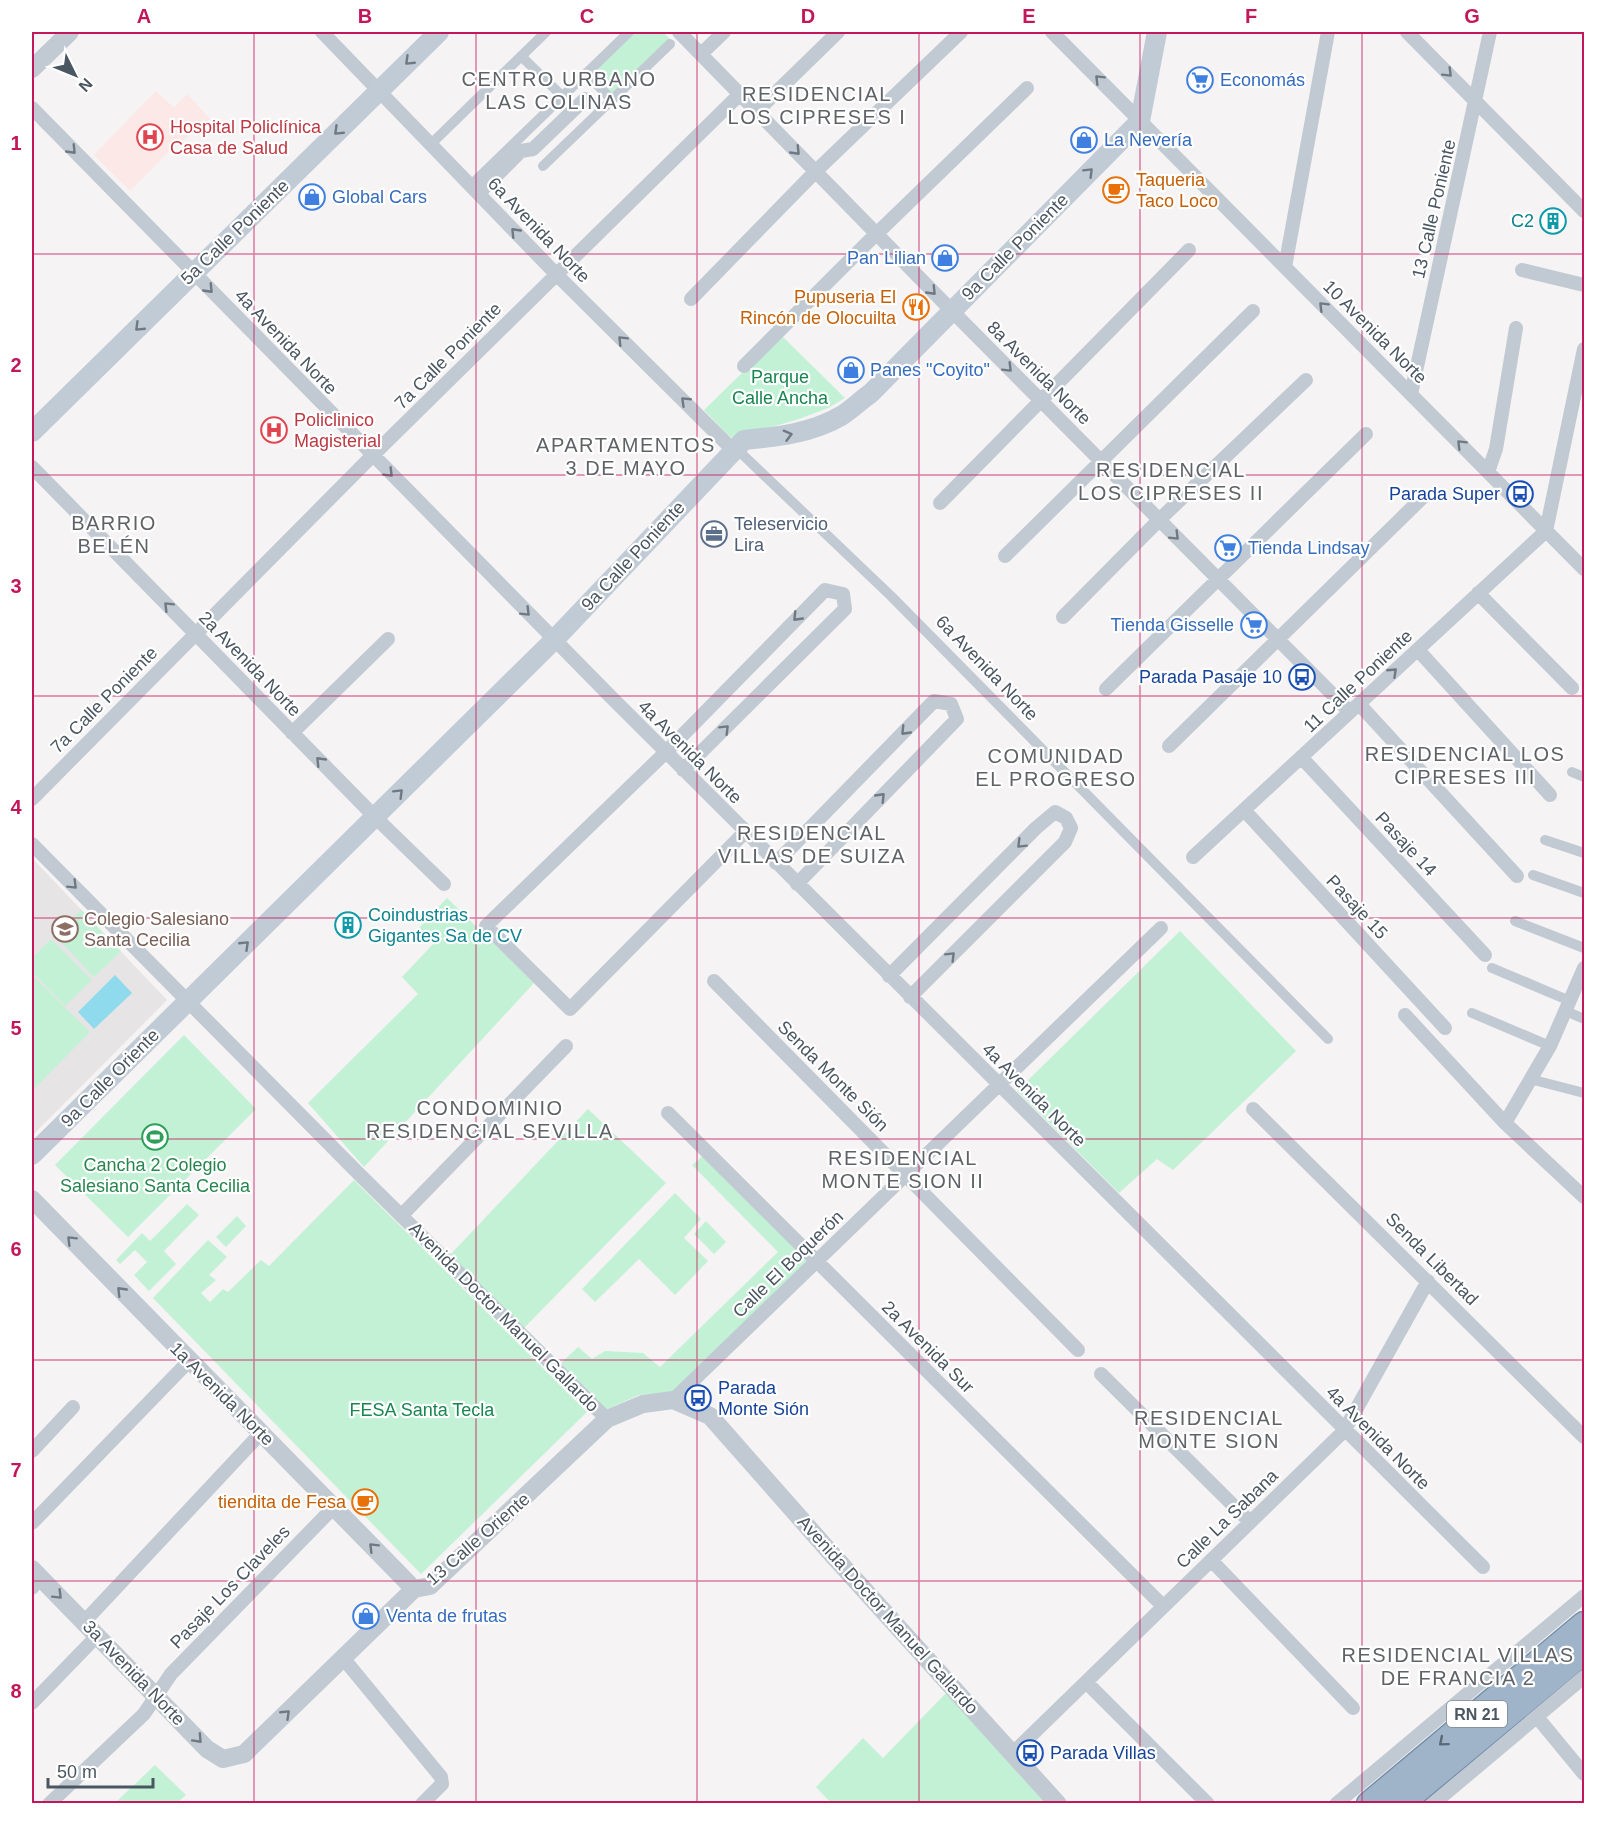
<svg xmlns="http://www.w3.org/2000/svg" width="1616" height="1835" font-family="Arial,sans-serif">
	<style>
		.education { fill: #e6e4e5 }
		.medical { fill: #fce8e6 }
		.green { fill: #c3f1d5 }
		.water { fill: #90daee }
		.lines { fill: none; stroke-linecap: round; stroke-linejoin: round }
		.trunk-casing { stroke: #7690ad; stroke-width: 27 }
		.pedestrian { stroke: #c1cad2; stroke-width: 10 }
		.minor { stroke: #c1cad2; stroke-width: 14 }
		.tertiary { stroke: #c1cad2; stroke-width: 18 }
		.secondary { stroke: #c1cbd6; stroke-width: 20 }
		.trunk { stroke: #9fb4c9; stroke-width: 24 }
		.oneway { stroke: #6e7984 }
		.oneway2 { stroke: #6e7983 }
		.oneway3 { stroke: #5b6976 }
		.grid { fill: none; stroke: #c2185b; stroke-width: 1.5; stroke-opacity: 0.55 }
		.labels { text-anchor: middle; stroke-width: 4.5; stroke-linejoin: round; paint-order: stroke }
		.shield { fill: #fff; stroke: #808990; stroke-width: 1.5 }
		.shield-label { font-size: 16px; font-weight: bold; fill: #4a5661 }
		.shop-label { font-size: 18px; fill: #366cbe; stroke: #fff; text-anchor: start }
		.health-label { font-size: 18px; fill: #be3a42; stroke: #fff; text-anchor: start }
		.food-label { font-size: 18px; fill: #c56008; stroke: #fff; text-anchor: end }
		.street-label { font-size: 18px; fill: #4a5661; stroke: #fff }
		.culture-label { font-size: 18px; fill: #0d838f; stroke: #fff; text-anchor: end }
		.park-label { font-size: 18px; fill: #17864f; stroke: #fff }
		.transit-label { font-size: 18px; fill: #164399; stroke: #fff; text-anchor: end }
		.service-label { font-size: 18px; fill: #4e5e75; stroke: #fff; text-anchor: start }
		.education-label { font-size: 18px; fill: #785e54; stroke: #fff; text-anchor: start }
		.leisure-label { font-size: 18px; fill: #27864d; stroke: #fff }
		.neighbourhood-label { font-size: 20px; letter-spacing: 1.5px; fill: #5f6368; stroke: #fff }
		.neatline { fill: none; stroke: #c2185b; stroke-width: 2 }
		.grid-label { font-size: 20px; text-anchor: middle; font-weight: bold; fill: #c2185b }
	</style>
	<rect width="100%" height="100%" fill="#f5f3f3"/>
	<path class="education" d="M32,858l135,142 -135,136z"/>
	<path class="medical" d="M156,91l18,17 13,-14 23,25 -44,35 -36,37 -36,-36z"/>
	<path class="green" d="M632,32h31l7,7 -57,55 -22,-22z
		M781,335l64,63 -17,10 -29,11 -66,19 -4,-2 -25,-26z
		M447,898l87,85 -170,184 -56,-64 110,-109 -16,-17 32,-34 -15,-15z
		M81,910l40,41 -27,26 -39,-41z
		M1180,931l116,120 -123,119 -16,-11 -38,34 -102,-102z
		M51,939l41,41 -27,26 -33,-34v-14z
		M32,975l58,57 -58,59z
		M184,1035l72,74 -128,128 -73,-72z
		M588,1109l78,74 -142,145 -74,-73z
		M704,1155l105,106 -137,131 -33,3 -34,15 -44,-47 17,-16 14,12 13,-8 38,2 17,14 118,-115 -86,-87z
		M354,1180l233,232 -166,162 -268,-276 55,-58 19,17 -18,18 7,5 -15,13 9,9 13,-13 5,3 33,-32 8,6z
		M675,1193l26,26 -17,19 24,23 -33,34 -36,-36 -44,43 -13,-13z
		M187,1204l12,11 -35,36 12,13 -27,27 -15,-16 13,-13 -12,-12 -15,14 -4,-4 26,-27 8,8z
		M237,1216l9,10 -20,21 -10,-10z
		M706,1221l20,21 -12,12 -20,-20z
		M946,1693l99,110h-214l-15,-16 47,-49 20,20z
		M155,1765l31,30 -9,8h-62z"/>
	<path class="water" d="M115,975l17,18 -38,36 -16,-17z"/>
	<g class="lines">
		<g class="trunk-casing">
			<path id="trunk" d="M1369,1804l215,-180
				M1401,1804l183,-152"/>
		</g>
		<path class="pedestrian" d="M521,56l41,40
			M586,73l26,27
			M431,144l115,-112
			M543,166l127,-122
			M471,185l158,-153
			M743,455l148,141 437,443
			M1572,772l12,5
			M1545,840l39,13
			M1533,875l51,18
			M1515,921l69,27
			M1492,968l78,33
			M1566,1011l18,8
			M1472,1013l78,33
			M1530,1079l54,14"/>
		<path class="minor" d="M322,32l234,242 177,176
			M679,32l273,279 398,401
			M1052,32l532,537
			M1407,32l177,179
			M701,54l23,-22
			M32,108l579,589 872,870
			M757,111l81,-79
			M479,193l42,-42 12,-2 52,-50
			M1285,267l43,-235
			M1522,270l62,15
			M691,299l125,-128 145,-139
			M744,366l123,-123 160,-155
			M1411,394l79,-362
			M32,467l343,350 69,67
			M1488,472l8,-23 20,-121
			M940,503l249,-253
			M1546,531l38,-182
			M1005,556l248,-245
			M1478,593l94,95
			M1063,617l96,-97 147,-140
			M1418,650l132,145
			M1106,689l260,-255
			M1359,704l158,172
			M292,733l96,-94
			M1169,746l254,-249
			M1301,757l184,198
			M683,770l162,-161 -2,-15 -18,-4 -159,162 -180,174 84,83 175,-177
			M32,799l340,-343 368,-362
			M1244,810l201,218
			M32,844l326,329 249,246
			M1193,857l353,-326
			M776,863l158,-162 17,3 6,15 -160,165
			M889,976l147,-148 19,-16 11,6 5,10 -6,14 -155,155
			M714,981l364,369
			M1405,1015l100,108 79,74
			M1253,1109l331,328
			M668,1113l495,493
			M1505,1123l45,-77 34,-78
			M401,1216l165,-170
			M1101,1374l149,148
			M673,1400l488,-472
			M32,1451l41,-44
			M32,1523l157,-162
			M1211,1560l142,148
			M32,1588l8,-10
			M84,1622l177,-189
			M343,1658l98,119 1,7 -20,20
			M1086,1682l122,122
			M32,1703l65,-67
			M1537,1717l47,57
			M1013,1753l331,-322 84,-150
			M49,1804l95,-90 27,-40 163,-167
			M1336,1804l248,-208
			M1433,1804l151,-127"/>
		<path class="tertiary" d="M32,69l38,-37
			M32,1199l382,390
			M32,1569l175,180 16,10 21,-5 170,-165 16,-3 177,-167 36,-15 30,-4 37,16 119,135 229,253"/>
		<path class="secondary" d="M32,432l407,-400
			M32,1155l522,-515 190,-200c33,-3 68,-7 97,-24 10,-6 20,-16 30,-23l269,-272 17,-89"/>
		<use href="#trunk" class="trunk"/>
	</g>
	<defs><path id="oneway-chevron" d="M-2-3.5L2.5 0L-2 3.5" fill="none" stroke-width="1.6" stroke-linecap="round" stroke-linejoin="round" transform="scale(1.5)"/></defs>
	<g class="oneway">
		<use href="#oneway-chevron" transform="translate(409 61) rotate(136)"/>
		<use href="#oneway-chevron" transform="translate(338 131) rotate(136)"/>
		<use href="#oneway-chevron" transform="translate(1089 172) rotate(-45)"/>
		<use href="#oneway-chevron" transform="translate(139 327) rotate(136)"/>
		<use href="#oneway-chevron" transform="translate(788 435) rotate(-15)"/>
		<use href="#oneway-chevron" transform="translate(399 793) rotate(-45)"/>
		<use href="#oneway-chevron" transform="translate(245 945) rotate(-44)"/>
	</g>
	<g class="oneway2">
		<use href="#oneway-chevron" transform="translate(1448 73) rotate(45)"/>
		<use href="#oneway-chevron" transform="translate(1099 79) rotate(-135)"/>
		<use href="#oneway-chevron" transform="translate(72 150) rotate(46)"/>
		<use href="#oneway-chevron" transform="translate(796 151) rotate(46)"/>
		<use href="#oneway-chevron" transform="translate(515 232) rotate(-134)"/>
		<use href="#oneway-chevron" transform="translate(209 289) rotate(46)"/>
		<use href="#oneway-chevron" transform="translate(932 291) rotate(46)"/>
		<use href="#oneway-chevron" transform="translate(1323 306) rotate(-135)"/>
		<use href="#oneway-chevron" transform="translate(622 340) rotate(-135)"/>
		<use href="#oneway-chevron" transform="translate(1008 368) rotate(45)"/>
		<use href="#oneway-chevron" transform="translate(685 401) rotate(-136)"/>
		<use href="#oneway-chevron" transform="translate(1461 444) rotate(-135)"/>
		<use href="#oneway-chevron" transform="translate(389 473) rotate(45)"/>
		<use href="#oneway-chevron" transform="translate(1175 536) rotate(45)"/>
		<use href="#oneway-chevron" transform="translate(168 606) rotate(-135)"/>
		<use href="#oneway-chevron" transform="translate(526 612) rotate(45)"/>
		<use href="#oneway-chevron" transform="translate(797 617) rotate(134)"/>
		<use href="#oneway-chevron" transform="translate(1393 672) rotate(-43)"/>
		<use href="#oneway-chevron" transform="translate(725 729) rotate(-45)"/>
		<use href="#oneway-chevron" transform="translate(905 731) rotate(134)"/>
		<use href="#oneway-chevron" transform="translate(320 761) rotate(-134)"/>
		<use href="#oneway-chevron" transform="translate(881 797) rotate(-46)"/>
		<use href="#oneway-chevron" transform="translate(1021 844) rotate(135)"/>
		<use href="#oneway-chevron" transform="translate(73 885) rotate(45)"/>
		<use href="#oneway-chevron" transform="translate(951 956) rotate(-45)"/>
		<use href="#oneway-chevron" transform="translate(71 1240) rotate(-135)"/>
		<use href="#oneway-chevron" transform="translate(121 1291) rotate(-134)"/>
		<use href="#oneway-chevron" transform="translate(373 1547) rotate(-135)"/>
		<use href="#oneway-chevron" transform="translate(58 1595) rotate(45)"/>
		<use href="#oneway-chevron" transform="translate(286 1714) rotate(-44)"/>
		<use href="#oneway-chevron" transform="translate(198 1739) rotate(47)"/>
	</g>
	<use class="oneway3" href="#oneway-chevron" transform="translate(1443 1742) rotate(140)"/>
	<path class="grid" d="M254,32v1772M476,32v1772M697,32v1772M919,32v1772M1140,32v1772M1362,32v1772M32,254h1552M32,475h1552M32,696h1552M32,918h1552M32,1139h1552M32,1360h1552M32,1581h1552"/>
	<defs>
		<g id="supermarket-ring" transform="scale(1.35)"><circle r="9.5" fill="#fff" stroke="#3f7fe0" stroke-width="1.5"/><path d="M-6-5.5h2.5l.6 2H6L4.5 2H-2.5L-4.4-4H-6ZM-1.5 3.2a1.3 1.3 0 1 0 .1 0ZM3 3.2a1.3 1.3 0 1 0 .1 0Z" fill="#3f7fe0"/></g>
		<g id="hospital-ring" transform="scale(1.35)"><circle r="9.5" fill="#fff" stroke="#e0444e" stroke-width="1.5"/><path d="M-5-5h3v3.5h4V-5h3V5h-3V1.5h-4V5h-3Z" fill="#e0444e"/></g>
		<g id="shop-ring" transform="scale(1.35)"><circle r="9.5" fill="#fff" stroke="#3f7fe0" stroke-width="1.5"/><path d="M-5-2.5h2.3a2.7 3.5 0 0 1 5.4 0H5L5.5 6h-11ZM-1.5-2.5h3a1.5 2.3 0 0 0-3 0Z" fill="#3f7fe0"/></g>
		<g id="cafe-ring" transform="scale(1.35)"><circle r="9.5" fill="#fff" stroke="#e8710a" stroke-width="1.5"/><path d="M-5.5-4.5H6V0H3Q3 3.5 0 3.5H-2.5Q-5.5 3.5-5.5 0ZM3-3.2v2h1.7v-2ZM-6 4.5H4V6H-6Z" fill="#e8710a"/></g>
		<g id="building-ring" transform="scale(1.35)"><circle r="9.5" fill="#fff" stroke="#0f9aa8" stroke-width="1.5"/><path d="M-4-6H4V6H1V3H-1V6H-4ZM-2.5-4.3h1.7v1.8h-1.7ZM.8-4.3h1.7v1.8H.8ZM-2.5-1h1.7V.8h-1.7ZM.8-1h1.7V.8H.8Z" fill="#0f9aa8"/></g>
		<g id="restaurant-ring" transform="scale(1.35)"><circle r="9.5" fill="#fff" stroke="#e8710a" stroke-width="1.5"/><path d="M-5-6h1v4h1v-4h1v4h1v-4h1v5L-1.5 .5V6h-2V.5L-5-1ZM5-6V6H3V1.5H1.5Q1.5-4 5-6Z" fill="#e8710a"/></g>
		<g id="bus-ring" transform="scale(1.35)"><circle r="9.5" fill="#fff" stroke="#1a4fb4" stroke-width="1.5"/><path d="M-5-6H5V4H4V6H2V4H-2V6H-4V4H-5ZM-3.5-4V0h7V-4ZM-3.5 1.2v1.5H-2V1.2ZM2 1.2v1.5H3.5V1.2Z" fill="#1a4fb4"/></g>
		<g id="office-ring" transform="scale(1.35)"><circle r="9.5" fill="#fff" stroke="#5c6f8a" stroke-width="1.5"/><path d="M-6-3h4V-5.5h4V-3h4V5H-6ZM-1-4.5V-3h2v-1.5ZM-6 0V1H6V0Z" fill="#5c6f8a"/></g>
		<g id="school-ring" transform="scale(1.35)"><circle r="9.5" fill="#fff" stroke="#8d6e63" stroke-width="1.5"/><path d="M0-5L7-2L0 1L-7-2ZM-4 1L0 2.5L4 1V4Q0 6-4 4Z" fill="#8d6e63"/></g>
		<g id="stadium-ring" transform="scale(1.35)"><circle r="9.5" fill="#fff" stroke="#2e9e5b" stroke-width="1.5"/><path d="M0-5a6.5 5 0 1 0 0 10a6.5 5 0 1 0 0-10ZM-3.5-1.8h7v3.6h-7Z" fill="#2e9e5b"/></g>
	</defs>
	<g fill-rule="evenodd">
		<use href="#supermarket-ring" x="1200" y="80"/>
		<use href="#hospital-ring" x="150" y="137"/>
		<use href="#shop-ring" x="1084" y="140"/>
		<use href="#cafe-ring" x="1116" y="190"/>
		<use href="#shop-ring" x="312" y="197"/>
		<use href="#building-ring" x="1553" y="221"/>
		<use href="#shop-ring" x="945" y="258"/>
		<use href="#restaurant-ring" x="916" y="307"/>
		<use href="#shop-ring" x="851" y="370"/>
		<use href="#hospital-ring" x="274" y="430"/>
		<use href="#bus-ring" x="1520" y="494"/>
		<use href="#office-ring" x="714" y="534"/>
		<use href="#supermarket-ring" x="1228" y="548"/>
		<use href="#supermarket-ring" x="1254" y="625"/>
		<use href="#bus-ring" x="1302" y="677"/>
		<use href="#building-ring" x="348" y="925"/>
		<use href="#school-ring" x="65" y="929"/>
		<use href="#stadium-ring" x="155" y="1137"/>
		<use href="#bus-ring" x="698" y="1398"/>
		<use href="#cafe-ring" x="365" y="1502"/>
		<use href="#shop-ring" x="366" y="1616"/>
		<use href="#bus-ring" x="1030" y="1753"/>
	</g>
	<g class="labels">
		<rect class="shield" x="1447" y="1701" width="60" height="26" rx="4.5"/>
		<g class="shield-label">
			<text x="1477" y="1720">RN 21</text>
		</g>
		<g class="shop-label">
			<text x="1220" y="86">Economás</text>
			<text x="1104" y="146">La Nevería</text>
			<text x="332" y="203">Global Cars</text>
			<text x="926" y="264" text-anchor="end">Pan Lilian</text>
			<text x="870" y="376">Panes "Coyito"</text>
			<text x="1248" y="554">Tienda Lindsay</text>
			<text x="1234" y="631" text-anchor="end">Tienda Gisselle</text>
			<text x="386" y="1622">Venta de frutas</text>
		</g>
		<g class="health-label">
			<text x="170" y="133">Hospital Policlínica<tspan x="170" dy="21">Casa de Salud</tspan></text>
			<text x="294" y="426">Policlinico<tspan x="294" dy="21">Magisterial</tspan></text>
		</g>
		<g class="food-label">
			<text x="1136" y="186" text-anchor="start">Taqueria<tspan x="1136" dy="21">Taco Loco</tspan></text>
			<text x="896" y="303">Pupuseria El<tspan x="896" dy="21">Rincón de Olocuilta</tspan></text>
			<text x="346" y="1508">tiendita de Fesa</text>
		</g>
		<g class="street-label">
			<text transform="translate(1434 209) rotate(-77)" y="6">13 Calle Poniente</text>
			<text transform="translate(539 230) rotate(46)" y="6">6a Avenida Norte</text>
			<text transform="translate(235 232) rotate(-44)" y="6">5a Calle Poniente</text>
			<text transform="translate(1015 247) rotate(-45)" y="6">9a Calle Poniente</text>
			<text transform="translate(1375 332) rotate(45)" y="6">10 Avenida Norte</text>
			<text transform="translate(286 342) rotate(46)" y="6">4a Avenida Norte</text>
			<text transform="translate(448 356) rotate(-45)" y="6">7a Calle Poniente</text>
			<text transform="translate(1039 373) rotate(45)" y="6">8a Avenida Norte</text>
			<text transform="translate(633 556) rotate(-47)" y="6">9a Calle Poniente</text>
			<text transform="translate(250 664) rotate(46)" y="6">2a Avenida Norte</text>
			<text transform="translate(987 668) rotate(46)" y="6">6a Avenida Norte</text>
			<text transform="translate(1358 681) rotate(-43)" y="6">11 Calle Poniente</text>
			<text transform="translate(104 700) rotate(-45)" y="6">7a Calle Poniente</text>
			<text transform="translate(690 752) rotate(45)" y="6">4a Avenida Norte</text>
			<text transform="translate(1406 844) rotate(47)" y="6">Pasaje 14</text>
			<text transform="translate(1357 907) rotate(47)" y="6">Pasaje 15</text>
			<text transform="translate(833 1076) rotate(45)" y="6">Senda Monte Sión</text>
			<text transform="translate(110 1078) rotate(-45)" y="6">9a Calle Oriente</text>
			<text transform="translate(1034 1095) rotate(45)" y="6">4a Avenida Norte</text>
			<text transform="translate(1432 1259) rotate(45)" y="6">Senda Libertad</text>
			<text transform="translate(788 1264) rotate(-44)" y="6">Calle El Boquerón</text>
			<text transform="translate(504 1317) rotate(45)" y="6">Avenida Doctor Manuel Gallardo</text>
			<text transform="translate(928 1347) rotate(45)" y="6">2a Avenida Sur</text>
			<text transform="translate(222 1394) rotate(45)" y="6">1a Avenida Norte</text>
			<text transform="translate(1378 1438) rotate(45)" y="6">4a Avenida Norte</text>
			<text transform="translate(1227 1519) rotate(-44)" y="6">Calle La Sabana</text>
			<text transform="translate(478 1539) rotate(-41)" y="6">13 Calle Oriente</text>
			<text transform="translate(230 1587) rotate(-46)" y="6">Pasaje Los Claveles</text>
			<text transform="translate(888 1615) rotate(48)" y="6">Avenida Doctor Manuel Gallardo</text>
			<text transform="translate(134 1673) rotate(46)" y="6">3a Avenida Norte</text>
		</g>
		<g class="culture-label">
			<text x="1534" y="227">C2</text>
			<text x="368" y="921" text-anchor="start">Coindustrias<tspan x="368" dy="21">Gigantes Sa de CV</tspan></text>
		</g>
		<g class="park-label">
			<text x="780" y="383">Parque<tspan x="780" dy="21">Calle Ancha</tspan></text>
			<text x="422" y="1416">FESA Santa Tecla</text>
		</g>
		<g class="transit-label">
			<text x="1500" y="500">Parada Super</text>
			<text x="1282" y="683">Parada Pasaje 10</text>
			<text x="718" y="1394" text-anchor="start">Parada<tspan x="718" dy="21">Monte Sión</tspan></text>
			<text x="1050" y="1759" text-anchor="start">Parada Villas</text>
		</g>
		<g class="service-label">
			<text x="734" y="530">Teleservicio<tspan x="734" dy="21">Lira</tspan></text>
		</g>
		<g class="education-label">
			<text x="84" y="925">Colegio Salesiano<tspan x="84" dy="21">Santa Cecilia</tspan></text>
		</g>
		<g class="leisure-label">
			<text x="155" y="1171">Cancha 2 Colegio<tspan x="155" dy="21">Salesiano Santa Cecilia</tspan></text>
		</g>
		<g class="neighbourhood-label">
			<text x="559" y="86">CENTRO URBANO<tspan x="559" dy="23">LAS COLINAS</tspan></text>
			<text x="817" y="101">RESIDENCIAL<tspan x="817" dy="23">LOS CIPRESES I</tspan></text>
			<text x="626" y="452">APARTAMENTOS<tspan x="626" dy="23">3 DE MAYO</tspan></text>
			<text x="1171" y="477">RESIDENCIAL<tspan x="1171" dy="23">LOS CIPRESES II</tspan></text>
			<text x="114" y="530">BARRIO<tspan x="114" dy="23">BELÉN</tspan></text>
			<text x="1465" y="761">RESIDENCIAL LOS<tspan x="1465" dy="23">CIPRESES III</tspan></text>
			<text x="1056" y="763">COMUNIDAD<tspan x="1056" dy="23">EL PROGRESO</tspan></text>
			<text x="812" y="840">RESIDENCIAL<tspan x="812" dy="23">VILLAS DE SUIZA</tspan></text>
			<text x="490" y="1115">CONDOMINIO<tspan x="490" dy="23">RESIDENCIAL SEVILLA</tspan></text>
			<text x="903" y="1165">RESIDENCIAL<tspan x="903" dy="23">MONTE SION II</tspan></text>
			<text x="1209" y="1425">RESIDENCIAL<tspan x="1209" dy="23">MONTE SION</tspan></text>
			<text x="1458" y="1662">RESIDENCIAL VILLAS<tspan x="1458" dy="23">DE FRANCIA 2</tspan></text>
		</g>
	</g>
	<rect width="1616" height="1835" fill="none" stroke="#ffffff" stroke-width="66"/>
	<g transform="translate(75 75) rotate(133)" stroke="#ffffff" stroke-width="4.5" paint-order="stroke">
	<path d="M0-4.5L10 22L0 15L-10 22Z" fill="#4a5661"/>
	<text y="-9" font-size="16" font-weight="bold" text-anchor="middle" fill="#4a5661">N</text>
	</g>
	<path d="M48 1778v9h105v-9" fill="none" stroke="#4a5661" stroke-width="3"/>
	<text x="57" y="1778" font-size="18" fill="#4a5661" stroke="#ffffff" stroke-width="4.5" paint-order="stroke">50 m</text>
	<rect x="33" y="33" width="1550" height="1769" class="neatline"/>
	<g class="grid-label">
		<text x="144" y="23">A</text>
		<text x="365" y="23">B</text>
		<text x="587" y="23">C</text>
		<text x="808" y="23">D</text>
		<text x="1029" y="23">E</text>
		<text x="1251" y="23">F</text>
		<text x="1472" y="23">G</text>
		<text x="16" y="150">1</text>
		<text x="16" y="372">2</text>
		<text x="16" y="593">3</text>
		<text x="16" y="814">4</text>
		<text x="16" y="1035">5</text>
		<text x="16" y="1256">6</text>
		<text x="16" y="1477">7</text>
		<text x="16" y="1698">8</text>
	</g>
</svg>
